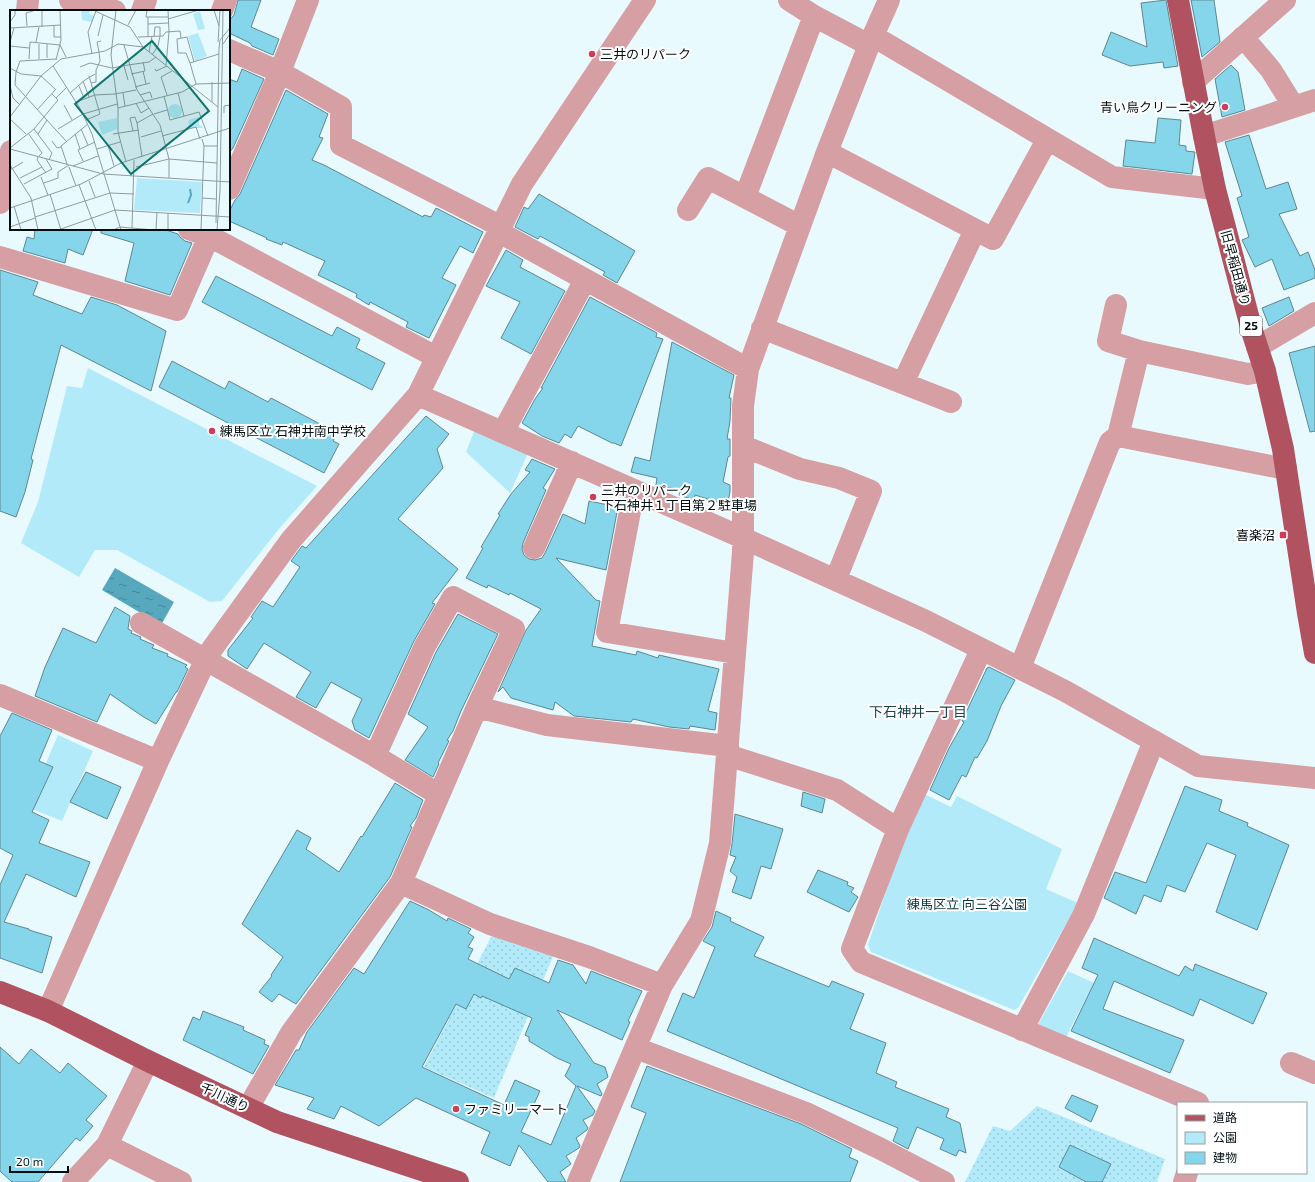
<svg xmlns="http://www.w3.org/2000/svg" width="1315" height="1182" font-family="'Exo 2','Noto Sans JP',sans-serif">
	<style>
		.park { fill: #b2eaf9 }
		.garden { fill: url(#garden-dots) }
		.water { fill: url(#water-ripples) }
		.building { fill: #85d6eb; stroke: #5f8691; fill-rule: evenodd }
		.lines { fill: none; stroke-linecap: round; stroke-linejoin: round }
		.minor { stroke: #d59fa3; stroke-width: 22 }
		.major { stroke: #b0525f; stroke-width: 22 }
		.poi-dot { fill: #cd3d5a; stroke: #fff; stroke-width: 1.5 }
		.labels { text-anchor: middle; stroke-width: 4; stroke-linejoin: round; paint-order: stroke }
		.shield { fill: #fff; stroke: #4d5659; stroke-width: 1 }
		.shield-label { font-size: 12px; font-weight: bold; fill: #010e12 }
		.poi-label { font-size: 13px; fill: #010e12; stroke: #fff; text-anchor: start }
		.street-label { font-size: 13px; fill: #010e12; stroke: #fff }
		.park-label { font-size: 13px; fill: #0c343d; stroke: #fff }
		.neighbourhood-label { font-size: 14px; fill: #1d444d; stroke: #fff }
		.inset-river { fill: none; stroke: #57a8bd; stroke-width: 2 }
		.inset-road { fill: none; stroke: #8c9ca0; stroke-width: 1 }
		.view { fill: #0f766e; fill-opacity: 0.15; stroke: #0f766e; stroke-width: 2 }
		.inset-edge { fill: none; stroke: #010e12; stroke-width: 2 }
	</style>
	<defs>
		<pattern id="garden-dots" width="8" height="8" patternUnits="userSpaceOnUse"><rect width="8" height="8" fill="#b2eaf9"/><path d="M2 2h.1M6 6h.1" fill="none" stroke="#97c8d4" stroke-width="1.8" stroke-linecap="round"/></pattern>
		<pattern id="water-ripples" width="26" height="14" patternUnits="userSpaceOnUse"><rect width="26" height="14" fill="#57a8bd"/><path d="M2 4q2-2 4 0t4 0M15 11q2-2 4 0t4 0" fill="none" stroke="#468798"/></pattern>
	</defs>
	<rect width="100%" height="100%" fill="#e9faff"/>
	<path class="park" d="M88,368l229,118 -39,44 -56,71 -12,1 -93,-52h-22l-16,27 -58,-34 17,-41 29,-116 15,2z
		M475,429l53,24 -18,40 -44,-41z
		M58,735l35,16 -31,70 -35,-14z
		M922,793l29,14 6,-11 105,53 -16,40 32,14 -60,105 -4,2 -143,-58 -3,-7 37,-111z
		M1068,971l26,12 -30,58 -29,-11z"/>
	<path class="garden" d="M497,934l57,20 -60,144 -70,-31 67,-130z
		M1037,1106l128,53 -8,23h-192l28,-56 17,5z"/>
	<path class="water" d="M115,568l59,34 -13,23 -59,-35z"/>
	<path class="building" d="M238,0h23l-10,27 28,12 -6,16 -21,-9 -2,-3 -21,-10v-12l5,-6z
		M1166,0l12,66 -14,2 -1,-6 -33,4 -28,-11 9,-23 36,15 -6,-44z
		M1191,0h23l6,42 -18,15z
		M1231,65l7,7 7,38 -23,7 -7,-38z
		M242,69l22,10 -31,69 -4,5v-74l8,3z
		M286,90l42,24 -9,23 4,1 -11,22 12,5 99,52 1,-2 7,2 5,-9 47,24 -10,21 -13,-7 -18,32 14,7 -27,53 -23,-11 2,-5 -38,-20 -1,3 -13,-8 1,-3 -39,-19 7,-14 -42,-19 -1,3 -16,-6 1,-1 -38,-17v-9l6,-12 5,-6z
		M1158,118l23,2 -2,25 7,1v5l9,1 -3,22 -69,-8 3,-26 29,3z
		M1249,135l17,54 22,-7 9,27 -18,5 21,42 8,-4 7,18v8l-31,12 -12,-31 -17,8 -13,-27 7,-3 -12,-39 5,-2 -17,-54z
		M539,194l96,57 -18,32 -14,-8 2,-3 -65,-36 -2,3 -23,-12 9,-20 4,2z
		M35,229h58l-10,26 -15,-6 -3,14 -42,-12 4,-14 7,2z
		M101,229h62l15,5 2,3 5,4 7,2 -22,52 -45,-14 9,-38 -33,-10z
		M506,250l17,10 -3,7 45,24 -34,63 -30,-16 19,-36 -34,-16z
		M0,270l38,12 -5,13 49,19 9,-17 26,8 49,26 -15,60 -90,-46 -30,114 2,1 -8,32 -9,25 -16,-6z
		M216,276l116,60 5,-9 23,12 -4,9 29,15 -13,27 -170,-88z
		M590,297l67,36 -1,4 7,2 -42,107 -7,-3h-2l-34,-17 -7,12 -6,-4 -6,9 -17,-7 -20,-13 13,-24 8,-11h-2z
		M1289,297l5,14 -25,15 -7,-18z
		M672,342l62,33 -5,23h2l-1,23 -3,18h3v17l-2,1 -5,25 7,3v7l-3,13 -32,-10 -1,5 -15,-5 2,-5 -25,-5 1,-7 -26,-6 4,-15 15,4z
		M1315,346v85l-5,1 -21,-79z
		M172,361l53,28 4,-8 39,21 3,-4 66,35 -4,8 6,3 -15,29 -165,-86z
		M426,416l23,18 -12,15 6,19 -45,51 60,50 -26,34 3,1 -21,37 -45,97 -14,-8 -3,-9 10,-22 -31,-17 -15,26 -20,-11 15,-25 -47,-29 -17,26 -19,-13v-6l25,-32 -2,-1 11,-16 11,6 27,-40 -9,-6 11,-15 4,2z
		M532,459l23,10 -12,19 3,2 -23,53 -1,6 2,6 5,4 6,1 7,-2 3,-5 18,-39 22,10 4,-23 29,6 -12,63 -50,-12 40,42 4,1 -8,45 44,9 1,-4 21,7 1,-3 60,14 -11,42 9,2 -2,17 -25,-4 -1,3 -20,-2 -36,-8 -2,3 -57,-6 -19,-14 -2,8 -42,-12 -8,-11 -5,5 28,-62 15,-21 -31,-16 -1,2 -21,-10 -1,3 -21,-10 17,-30 -2,-1 19,-32 -2,-1 13,-20 19,-22 -5,-2z
		M115,607l15,9 -2,13 4,2 -1,2 10,4 -1,2 14,6 -2,3 16,6 -1,2 20,9 -2,2 3,2 -11,23h-1l-20,32 -14,-8 -32,-22 -13,28 -62,-26 10,-29 18,-39 33,15z
		M458,614l40,20 -37,77 -8,20 -6,9 2,1 -11,22 1,1 -6,13 -28,-17 23,-33 -20,-13 28,-62z
		M989,667l26,13 -14,26 -14,35 -10,17 -2,-1 -9,20 -4,-2 -13,25 -19,-10 19,-42 15,-26 -2,-1 25,-53z
		M12,713l40,17 -13,31 14,6 -21,45 17,8 -10,23 51,19 -14,35 -50,-23 -22,48 25,7v1l23,7 -10,36 -42,-15v-73l13,-30 -13,-7v-112z
		M86,772l35,15 -14,32 -37,-17z
		M395,783l28,17 -7,18 -6,8 2,1 -22,50 -94,127 -17,-10 -7,8 -13,-10 13,-16 -1,-1 12,-18 -41,-33 55,-94 14,8 -5,11 33,23 22,-36 1,1z
		M1185,786l37,14 -3,11 29,12 -1,3 42,19 -32,85 -41,-18 20,-57 -29,-12 -22,49 -18,-7 -6,17 -17,-7 -8,19 -32,-16 11,-26 31,11z
		M803,792l22,7 -3,14 -21,-7z
		M735,814l48,15 -12,40 -10,-3 -10,33 -19,-7 5,-15 -7,-6 6,-14 -6,-2 2,-11z
		M818,870l30,12 -1,3 7,3 -3,4 7,5 -9,15 -42,-20z
		M410,901l19,9 18,11 1,-3 23,11 -3,4 6,4 -6,10 5,2 -5,10 41,20 6,-11 34,15 9,-23 15,5 13,19 5,-13 51,20 -14,30 2,1 -8,18 -65,-30 37,53 11,4 3,10 -11,7 5,10 -1,2 -24,-10 18,25 -2,4 -10,5 5,8 -1,2 -11,8 4,8 -1,2 -13,8 5,8 -11,8 6,10h-18l-29,-37 -9,21 -29,-13 9,-21 -74,-34 -37,28 -38,-20 -7,13 -27,-10 7,-11 -39,-13 21,-35h3l8,-18 47,-64 10,6zM474,994l7,4 1,-2 50,22 -7,17 4,2v4l28,17 14,6 -6,12 11,10 -25,59 -30,-13 19,-41 -25,-11 -11,25 -82,-38 34,-63 10,5z
		M716,911l15,7 -1,3 34,16 -10,19 75,31 3,-6 32,13 -14,35 36,14 -10,30 21,9 -2,5 54,22 -3,8 14,6 6,30 -7,-3 -3,6 -16,-7 4,-10 -27,-12 -9,22 -15,-8 5,-13 -231,-97 16,-38 11,5 21,-51 -12,-6 9,-14z
		M1094,938l85,38 6,-10 8,5 2,-7 72,29 -14,31 -53,-25 -7,17 -79,-35 -11,28 81,31 -14,33 -99,-42 27,-56 -16,-7z
		M203,1011l41,16 -1,3 22,10 -1,4 5,2 -16,28 -70,-34 10,-23 7,3z
		M0,1047l19,17 12,-15 29,24 8,-10 39,33 -21,24 7,6 -13,15 -4,-3 -38,44h-26l-12,-11z
		M647,1066l154,58 51,25 -3,8 9,4 -8,21h-230l26,-69 -15,-6z
		M1072,1095l26,11 -7,16 -26,-14z
		M1070,1145l41,19 -9,18h-16l-27,-15z"/>
	<g class="lines">
		<path class="minor" d="M70,0l45,11
			M789,0l25,16 55,29
			M27,11l1,-11
			M142,11l4,-11
			M222,11l4,-11
			M873,36l239,141 103,12
			M1243,37l28,33 23,37
			M229,50l51,22 61,35v38l161,82
			M1193,82l92,-82
			M1204,136l111,-36
			M827,152l166,87 54,-99
			M229,189l51,-117 28,-72
			M745,197l69,-181
			M0,203l11,-52
			M688,210l20,-32 92,48
			M189,229l20,7 227,121
			M499,232l249,137
			M0,257l177,53 35,-81
			M1116,305l-8,36 31,10 109,23 17,-3
			M762,328l189,74
			M1257,347l58,-34
			M903,383l72,-153
			M418,395l325,143 183,83 139,70 133,75 117,12
			M503,432l82,-152
			M1118,436l21,-85
			M743,446l57,23 39,9 32,13 -35,88
			M634,490l-27,142 128,21
			M534,548l38,-86
			M141,623l234,133 63,38
			M981,650l-83,179 -46,120 9,13 337,141
			M1020,668l90,-226 8,-6 168,33
			M0,695l158,66
			M727,755l110,35 61,39
			M375,756l50,-110 28,-49 61,32 -37,78
			M401,883l89,41 99,33 73,28
			M48,1011l110,-250 48,-102 6,-10 79,-109 127,-145 104,-211 123,-184
			M1022,1030l62,-116 70,-173
			M636,1048l170,65 75,36 63,33
			M1291,1063l24,10
			M248,1108l43,-75 110,-150 76,-176 70,18 181,21
			M107,1145l74,37
			M73,1182l34,-37 41,-84
			M578,1182l84,-197 39,-64 19,-78 23,-291v-146l5,-37 79,-217 42,-107 20,-45
			M1184,1182l3,-9"/>
		<path class="major" d="M1178,0l26,136 11,53 37,142 13,40 18,78 25,164 7,40
			M0,992l48,19 100,50 129,61 181,60"/>
	</g>
	<g class="poi-dot">
		<circle cx="592" cy="54" r="4"/>
		<circle cx="1225" cy="107" r="4"/>
		<circle cx="212" cy="431" r="4"/>
		<circle cx="593" cy="497" r="4"/>
		<rect x="1279" y="531" width="8" height="8" rx="2"/>
		<circle cx="456" cy="1109" r="4"/>
	</g>
	<g class="labels">
		<rect class="shield" x="1240" y="316" width="22" height="20" rx="3"/>
		<g class="shield-label">
			<text x="1251" y="330">25</text>
		</g>
		<g class="poi-label">
			<text x="600" y="59">三井のリパーク</text>
			<text x="1217" y="112" text-anchor="end">青い鳥クリーニング</text>
			<text x="220" y="436">練馬区立 石神井南中学校</text>
			<text x="601" y="495">三井のリパーク<tspan x="601" dy="15">下石神井１丁目第２駐車場</tspan></text>
			<text x="1275" y="540" text-anchor="end">喜楽沼</text>
			<text x="464" y="1114">ファミリーマート</text>
		</g>
		<g class="street-label">
			<text transform="translate(1236 268) rotate(75)" y="5">旧早稲田通り</text>
			<text transform="translate(225 1097) rotate(25)" y="5">千川通り</text>
		</g>
		<g class="park-label">
			<text x="967" y="909">練馬区立 向三谷公園</text>
		</g>
		<g class="neighbourhood-label">
			<text x="918" y="717">下石神井一丁目</text>
		</g>
	</g>
	<g transform="translate(10 10)">
		<rect width="220" height="220" fill="#e9faff"/>
		<path d="M190,1l5,18 -7,1 -5,-16zM188,23l9,23 -12,5 -7,-25zM158 101a7 7 0 1 1 14 0a7 7 0 1 1-14 0ZM107,108v11l-15,6 -4,-13zM127,168l65,4 -2,31 -66,-3z" fill="#b2eaf9"/>
		<path d="M71,0h9l-1,4 5,2 -2,6 -10,-2zM189,107v7l4,4h-15l1,-8z" fill="#b2eaf9"/>
		<path class="inset-river" d="M178,193l3,-8 -1,-6"/>
		<path class="inset-road" d="M32,0v17M83,0l37,17 13,20 75,60M106,0l-5,45 7,53v24l8,30M137,0l-1,7h22M158,0l1,22M204,0l5,16M158,9l31,-9M0,12l5,-7v-5M138,14l20,-1M118,15l8,-15M17,16l-1,-13 10,-3M44,16v11h7M0,18l51,-3M88,26l5,-21M138,26v-19M144,26l1,-9h5v9M128,27l25,-1 3,-4 14,-1 1,7M0,32l4,-14M26,32l3,-15M208,32l2,-32M29,34v15M213,34l7,-10M114,35l13,45 23,35 9,34v19M0,36l19,2M89,42l-2,-10 4,-1M139,42l3,-16M82,44l-4,-22 8,-21M142,45l6,-9 2,-10M37,48v-14M19,49l1,-17 30,3 6,12M46,49l-36,2 -4,11 -1,13 51,56M46,50l5,-20 -1,-30M180,53l-4,-10h-8l-1,-14 10,-2 7,25M118,55l21,-3 7,-5M156,55l3,-33M43,56l28,44 11,24 29,96M114,56l4,14M70,57l10,-4 22,5 16,-3M0,58l11,6 20,2 14,13M145,59l1,2 11,-5M133,61l3,13M121,64l14,-3 -2,-9M73,71l6,16M202,72v20M81,73l5,-1v-12l4,-9 -1,-9M186,74l-6,-21 29,-9M0,75l3,13 6,6M69,76l5,12M125,77l15,-4M60,83l15,-13 10,-6M113,83l2,13M168,83l6,23M105,84l21,-4M130,85l10,-3 2,6M157,85l-6,-18 11,-6M154,86l6,24 29,-8 9,24M46,88l11,-11M66,92l19,-7 20,-1M126,93l5,10 8,-5M54,95l8,15M108,98l64,-16 14,-8 34,-1M27,100l19,-21M214,103v-7l6,-1M144,104l13,-4M0,107l31,-41 20,-17 44,-8 13,-7 25,3M0,109l16,15M76,110l14,-6 -11,-38M24,119l18,24 -3,7M48,119l25,-15 34,-10M71,119l7,16M123,121l-3,-13 5,-1 2,6M18,123l14,20 -3,3M28,124l9,-14M65,124l5,15M103,124l26,-4M152,126l34,-9 4,12M131,127l20,-6M42,131l5,7 4,-1M98,135l6,21M194,136h13M0,138l24,-19 24,-29 -6,-6M0,139l93,25 127,8M87,139l23,-7M28,147l-1,3 9,13M132,147l-5,-34 16,-9M73,151l-5,-11 17,-8M57,154l-6,-18 27,-22M0,155l21,33 7,32M63,156l25,-10M59,157l7,19M126,157l33,-8 48,4M0,160l13,-8M31,167l7,18M10,168l22,-11M79,171l6,16M34,173l14,-5v-6l11,-7M14,174l28,-15 -6,-10M69,175l17,45M40,184l11,36M192,188l14,1M4,196l7,24M0,198l71,-24 40,-21 109,-35M158,203v17M25,207l75,-24 24,1M206,213l3,-174 1,-9 10,-12M0,217l25,-9M122,218l2,-68M51,219l54,-19 115,7M103,220l7,-3 34,3M146,220l1,-18M191,220l3,-84 -2,-7M207,220l3,-39 3,-181"/>
		<path class="view" d="M142,31l57,70 -78,63 -56,-70z"/>
		<rect width="220" height="220" class="inset-edge"/>
	</g>
	<rect x="1177" y="1102" width="130" height="72" fill="#ffffff" stroke="#999fa0"/>
	<rect x="1185" y="1115" width="20" height="6" fill="#b0525f" stroke="#999fa0"/>
	<text x="1213" y="1122" font-size="12" fill="#010e12">道路</text>
	<rect x="1185" y="1132" width="20" height="12" fill="#b2eaf9" stroke="#999fa0"/>
	<text x="1213" y="1142" font-size="12" fill="#010e12">公園</text>
	<rect x="1185" y="1152" width="20" height="12" fill="#85d6eb" stroke="#999fa0"/>
	<text x="1213" y="1162" font-size="12" fill="#010e12">建物</text>
	<path d="M10 1166v6h58v-6" fill="none" stroke="#010e12" stroke-width="2"/>
	<text x="16" y="1166" font-size="12" fill="#010e12" stroke="#ffffff" stroke-width="3" paint-order="stroke">20 m</text>
</svg>
